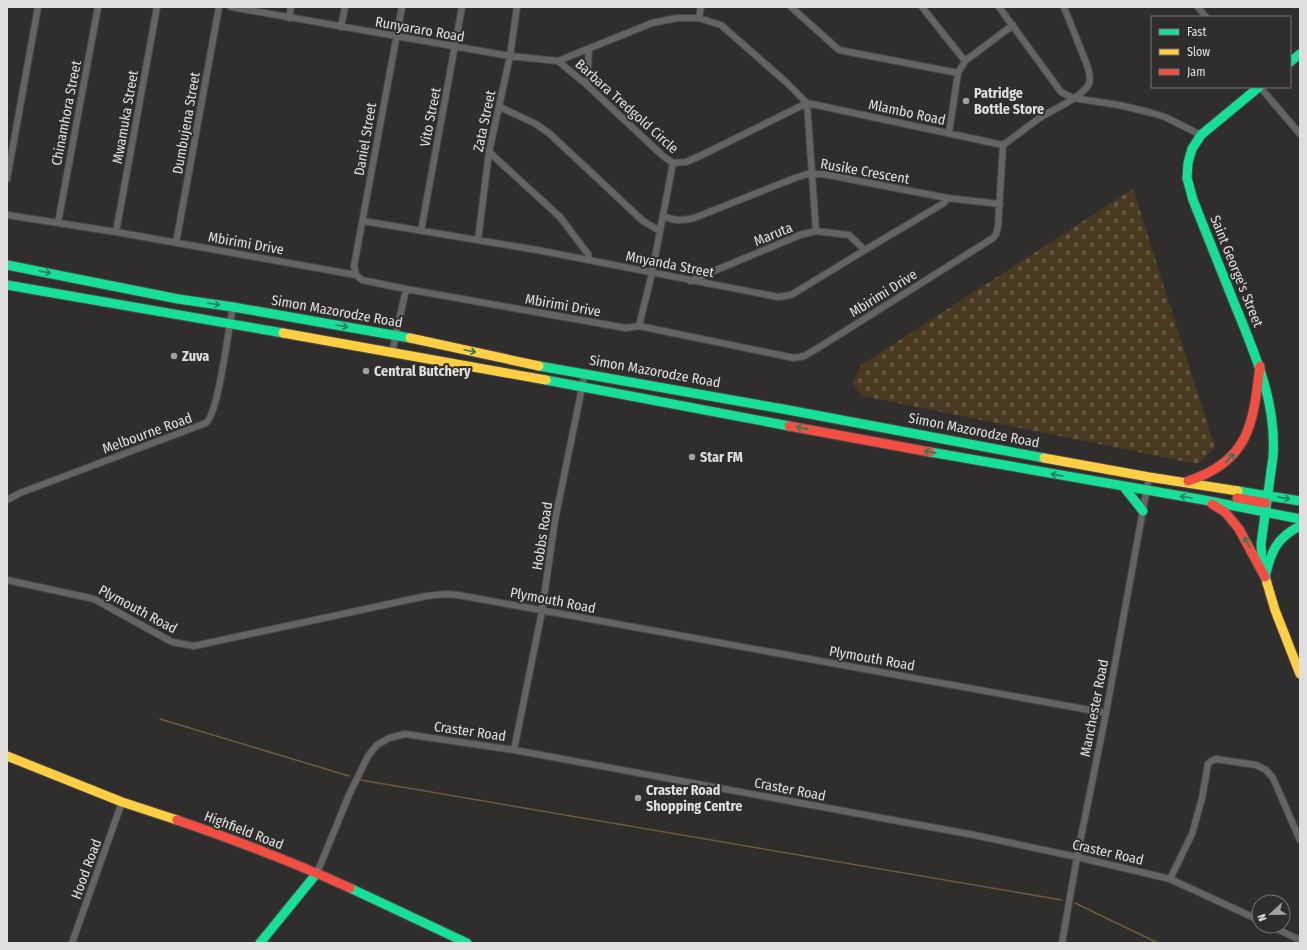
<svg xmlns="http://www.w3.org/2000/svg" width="1307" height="950" font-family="'Fira Sans Condensed',sans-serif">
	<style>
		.cemetery { fill: url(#cemetery-stones) }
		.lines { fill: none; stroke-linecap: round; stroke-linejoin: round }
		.stream { stroke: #705b3c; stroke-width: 1.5 }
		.street-casing { stroke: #4b4a49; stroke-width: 8 }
		.fast-casing { stroke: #4b4a49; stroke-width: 11 }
		.slow-casing { stroke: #4b4a49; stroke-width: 11 }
		.jam-casing { stroke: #4b4a49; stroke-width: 11 }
		.street { stroke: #646463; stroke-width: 6 }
		.fast { stroke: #16e098; stroke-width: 9 }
		.slow { stroke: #ffcf43; stroke-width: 9 }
		.jam { stroke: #f24e42; stroke-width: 9 }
		.oneway { stroke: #247e5d }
		.poi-dot { fill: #a2a1a0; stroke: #302e2c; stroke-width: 1.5 }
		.labels { text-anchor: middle; stroke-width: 4; stroke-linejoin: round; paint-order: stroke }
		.street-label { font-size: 14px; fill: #e0dfde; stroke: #302e2c }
		.poi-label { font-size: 14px; font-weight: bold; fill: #e0dfde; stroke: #302e2c; text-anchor: start }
	</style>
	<defs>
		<pattern id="cemetery-stones" width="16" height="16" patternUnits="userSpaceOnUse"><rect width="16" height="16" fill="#493920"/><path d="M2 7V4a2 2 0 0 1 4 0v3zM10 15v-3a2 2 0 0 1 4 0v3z" fill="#635540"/></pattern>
	</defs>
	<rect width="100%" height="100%" fill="#2f2e2d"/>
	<path class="cemetery" d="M1133,189l82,259 -18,16 -334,-68 -11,-13 9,-18z"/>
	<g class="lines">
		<path class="stream" d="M160,719l189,57
			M361,780l701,120
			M1075,903l83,40"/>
		<g class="street-casing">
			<path id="street" d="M231,7l279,49 48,5
				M791,7l48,43 119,23
				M922,7l43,54
				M999,7l62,85 12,6 46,7 33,8 13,4 36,18
				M1198,7l8,10
				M289,18l2,-11
				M677,18h22l22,7 66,58 20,20 -105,52 -16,7 -13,1 -10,-7 -76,-71 -29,-24 94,-38z
				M699,18l2,-11
				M341,27l4,-20
				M587,85l2,-36
				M1260,87l40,47
				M500,107l36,17 14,10 93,87 17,10
				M949,133l9,-60 7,-12 48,-36
				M1003,145c13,-9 25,-19 38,-28 13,-8 40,-19 48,-33 2,-5 0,-13 -2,-19l-23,-58
				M489,152l71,65 28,37 1,6
				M7,179l31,-172
				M7,215l109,17 240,43 6,5 44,9 220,39 13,-2 155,32 10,-2 14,-8 175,-110 3,-4 2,-7 5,-82
				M663,216c11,5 19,5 31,2l101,-40 12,-4h16l124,24 53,6
				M363,221l174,29 241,47 13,-2 74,-45 79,-47 3,-5
				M58,223l40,-216
				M421,231l41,-224
				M816,231l-9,-128 196,42
				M116,232l41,-225
				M478,240l11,-88 21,-96 7,-49
				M176,243l43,-236
				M356,275l-2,-9 48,-259
				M690,281l110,-46 16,-4 33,4 16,15
				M639,326l13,-53 21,-110
				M392,353l14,-64
				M7,500l13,-7 186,-70c13,-11 22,-94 27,-116
				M7,580l87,19 78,43 22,4 232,-50 20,-2 12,1 648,118
				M514,750l28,-139 13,-91 30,-147
				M317,873l32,-78 19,-39 9,-11 12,-7 16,-4 109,16 460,85 103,22 93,22 89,41
				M1170,879l22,-45 10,-36 6,-34 3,-3 5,-2 40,6 10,5 7,8 27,62
				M1271,926l29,14
				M72,943l50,-141
				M1062,943l15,-86 29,-144 43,-236"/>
		</g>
		<g class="fast-casing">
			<path id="fast" d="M1290,62l10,-8
				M1259,87l-58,48 -9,14 -4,14 -1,15 6,22c14,35 28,70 42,105 20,49 42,98 38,152l-12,87 1,16 5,23
				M7,265l171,34 55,8 177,31
				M7,285l276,48
				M539,366l244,43 261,49
				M546,380l243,46
				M930,452l274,48 96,19
				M1123,486l20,25
				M1238,491l62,10
				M1265,577c6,-25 11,-39 35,-51
				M350,888l117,55
				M260,943l57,-70"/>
		</g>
		<g class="slow-casing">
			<path id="slow" d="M283,333l263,47
				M410,338l129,28
				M1044,458l105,19 89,14
				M1267,583l8,27 25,64
				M7,756l115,46 55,18"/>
		</g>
		<g class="jam-casing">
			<path id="jam" d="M789,426l141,26
				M1188,481c62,-20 65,-58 72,-115
				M1237,498l29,5
				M1212,504l13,8 14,17 26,48
				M177,820c58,20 116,42 173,68"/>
		</g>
		<use href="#street" class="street"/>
		<use href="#fast" class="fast"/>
		<use href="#slow" class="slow"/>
		<use href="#jam" class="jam"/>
	</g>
	<defs><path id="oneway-shaft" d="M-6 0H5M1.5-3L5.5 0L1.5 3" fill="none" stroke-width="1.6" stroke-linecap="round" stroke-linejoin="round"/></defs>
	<g class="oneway">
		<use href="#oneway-shaft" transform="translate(45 272) rotate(10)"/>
		<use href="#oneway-shaft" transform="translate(214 304) rotate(8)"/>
		<use href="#oneway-shaft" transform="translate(342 326) rotate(10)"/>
		<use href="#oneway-shaft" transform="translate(470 351) rotate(12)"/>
		<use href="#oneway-shaft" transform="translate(802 428) rotate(-169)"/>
		<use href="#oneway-shaft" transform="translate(930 452) rotate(-169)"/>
		<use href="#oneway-shaft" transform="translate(1230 458) rotate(-46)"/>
		<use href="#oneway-shaft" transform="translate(1057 475) rotate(-170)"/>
		<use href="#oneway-shaft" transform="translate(1186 497) rotate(-171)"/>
		<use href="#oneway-shaft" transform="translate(1284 498) rotate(10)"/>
		<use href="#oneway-shaft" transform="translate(1247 542) rotate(-118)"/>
	</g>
	<g class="poi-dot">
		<circle cx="966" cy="101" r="4"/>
		<circle cx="174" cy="356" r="4"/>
		<circle cx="366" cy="371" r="4"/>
		<circle cx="692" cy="457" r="4"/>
		<circle cx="638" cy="798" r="4"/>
	</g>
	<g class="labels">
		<g class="street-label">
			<text transform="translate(420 29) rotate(10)" y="5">Runyararo Road</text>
			<text transform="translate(627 106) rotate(42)" y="5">Barbara Tredgold Circle</text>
			<text transform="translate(907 112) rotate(12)" y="5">Mlambo Road</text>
			<text transform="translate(66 113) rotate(-79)" y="5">Chinamhora Street</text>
			<text transform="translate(125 117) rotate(-80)" y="5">Mwamuka Street</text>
			<text transform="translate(430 117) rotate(-79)" y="5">Vito Street</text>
			<text transform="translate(484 121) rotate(-78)" y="5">Zata Street</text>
			<text transform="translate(186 123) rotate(-80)" y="5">Dumbujena Street</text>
			<text transform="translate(365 139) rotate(-80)" y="5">Daniel Street</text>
			<text transform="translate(865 171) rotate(10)" y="5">Rusike Crescent</text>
			<text transform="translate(773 234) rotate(-22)" y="5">Maruta</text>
			<text transform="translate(246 243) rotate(10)" y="5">Mbirimi Drive</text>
			<text transform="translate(670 264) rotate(11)" y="5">Mnyanda Street</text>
			<text transform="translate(1237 271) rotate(68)" y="5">Saint George's Street</text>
			<text transform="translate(883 293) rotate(-32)" y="5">Mbirimi Drive</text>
			<text transform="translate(563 305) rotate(10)" y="5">Mbirimi Drive</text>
			<text transform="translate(337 311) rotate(10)" y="5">Simon Mazorodze Road</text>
			<text transform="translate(655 371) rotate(10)" y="5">Simon Mazorodze Road</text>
			<text transform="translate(974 430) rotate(11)" y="5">Simon Mazorodze Road</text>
			<text transform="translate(147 433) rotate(-20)" y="5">Melbourne Road</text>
			<text transform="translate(542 536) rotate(-81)" y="5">Hobbs Road</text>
			<text transform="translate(553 600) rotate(11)" y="5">Plymouth Road</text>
			<text transform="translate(138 609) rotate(28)" y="5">Plymouth Road</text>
			<text transform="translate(872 658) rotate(10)" y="5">Plymouth Road</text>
			<text transform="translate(1094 708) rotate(-79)" y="5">Manchester Road</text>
			<text transform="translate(470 731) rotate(8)" y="5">Craster Road</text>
			<text transform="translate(790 789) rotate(11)" y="5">Craster Road</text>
			<text transform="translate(244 830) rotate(21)" y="5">Highfield Road</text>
			<text transform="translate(1108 852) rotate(13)" y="5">Craster Road</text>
			<text transform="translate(86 869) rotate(-70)" y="5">Hood Road</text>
		</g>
		<g class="poi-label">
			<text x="974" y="98">Patridge<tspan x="974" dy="16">Bottle Store</tspan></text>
			<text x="182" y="361">Zuva</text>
			<text x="374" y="376">Central Butchery</text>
			<text x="700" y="462">Star FM</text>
			<text x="646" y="795">Craster Road<tspan x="646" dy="16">Shopping Centre</tspan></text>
		</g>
	</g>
	<rect width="1307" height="950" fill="none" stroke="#e0dfde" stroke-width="16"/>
	<rect x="1151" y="16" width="140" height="72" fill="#302e2c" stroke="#767573"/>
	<rect x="1159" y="29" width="20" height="6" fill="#16e098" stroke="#767573"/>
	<text x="1187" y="36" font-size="12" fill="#e0dfde">Fast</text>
	<rect x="1159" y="49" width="20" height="6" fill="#ffcf43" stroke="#767573"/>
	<text x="1187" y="56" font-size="12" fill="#e0dfde">Slow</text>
	<rect x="1159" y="69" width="20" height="6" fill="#f24e42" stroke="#767573"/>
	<text x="1187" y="76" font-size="12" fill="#e0dfde">Jam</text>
	<g transform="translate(1271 914) rotate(248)"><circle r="19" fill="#302e2c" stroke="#767573"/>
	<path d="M0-3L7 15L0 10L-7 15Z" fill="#a2a1a0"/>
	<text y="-6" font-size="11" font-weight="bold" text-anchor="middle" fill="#e0dfde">N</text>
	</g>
</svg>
